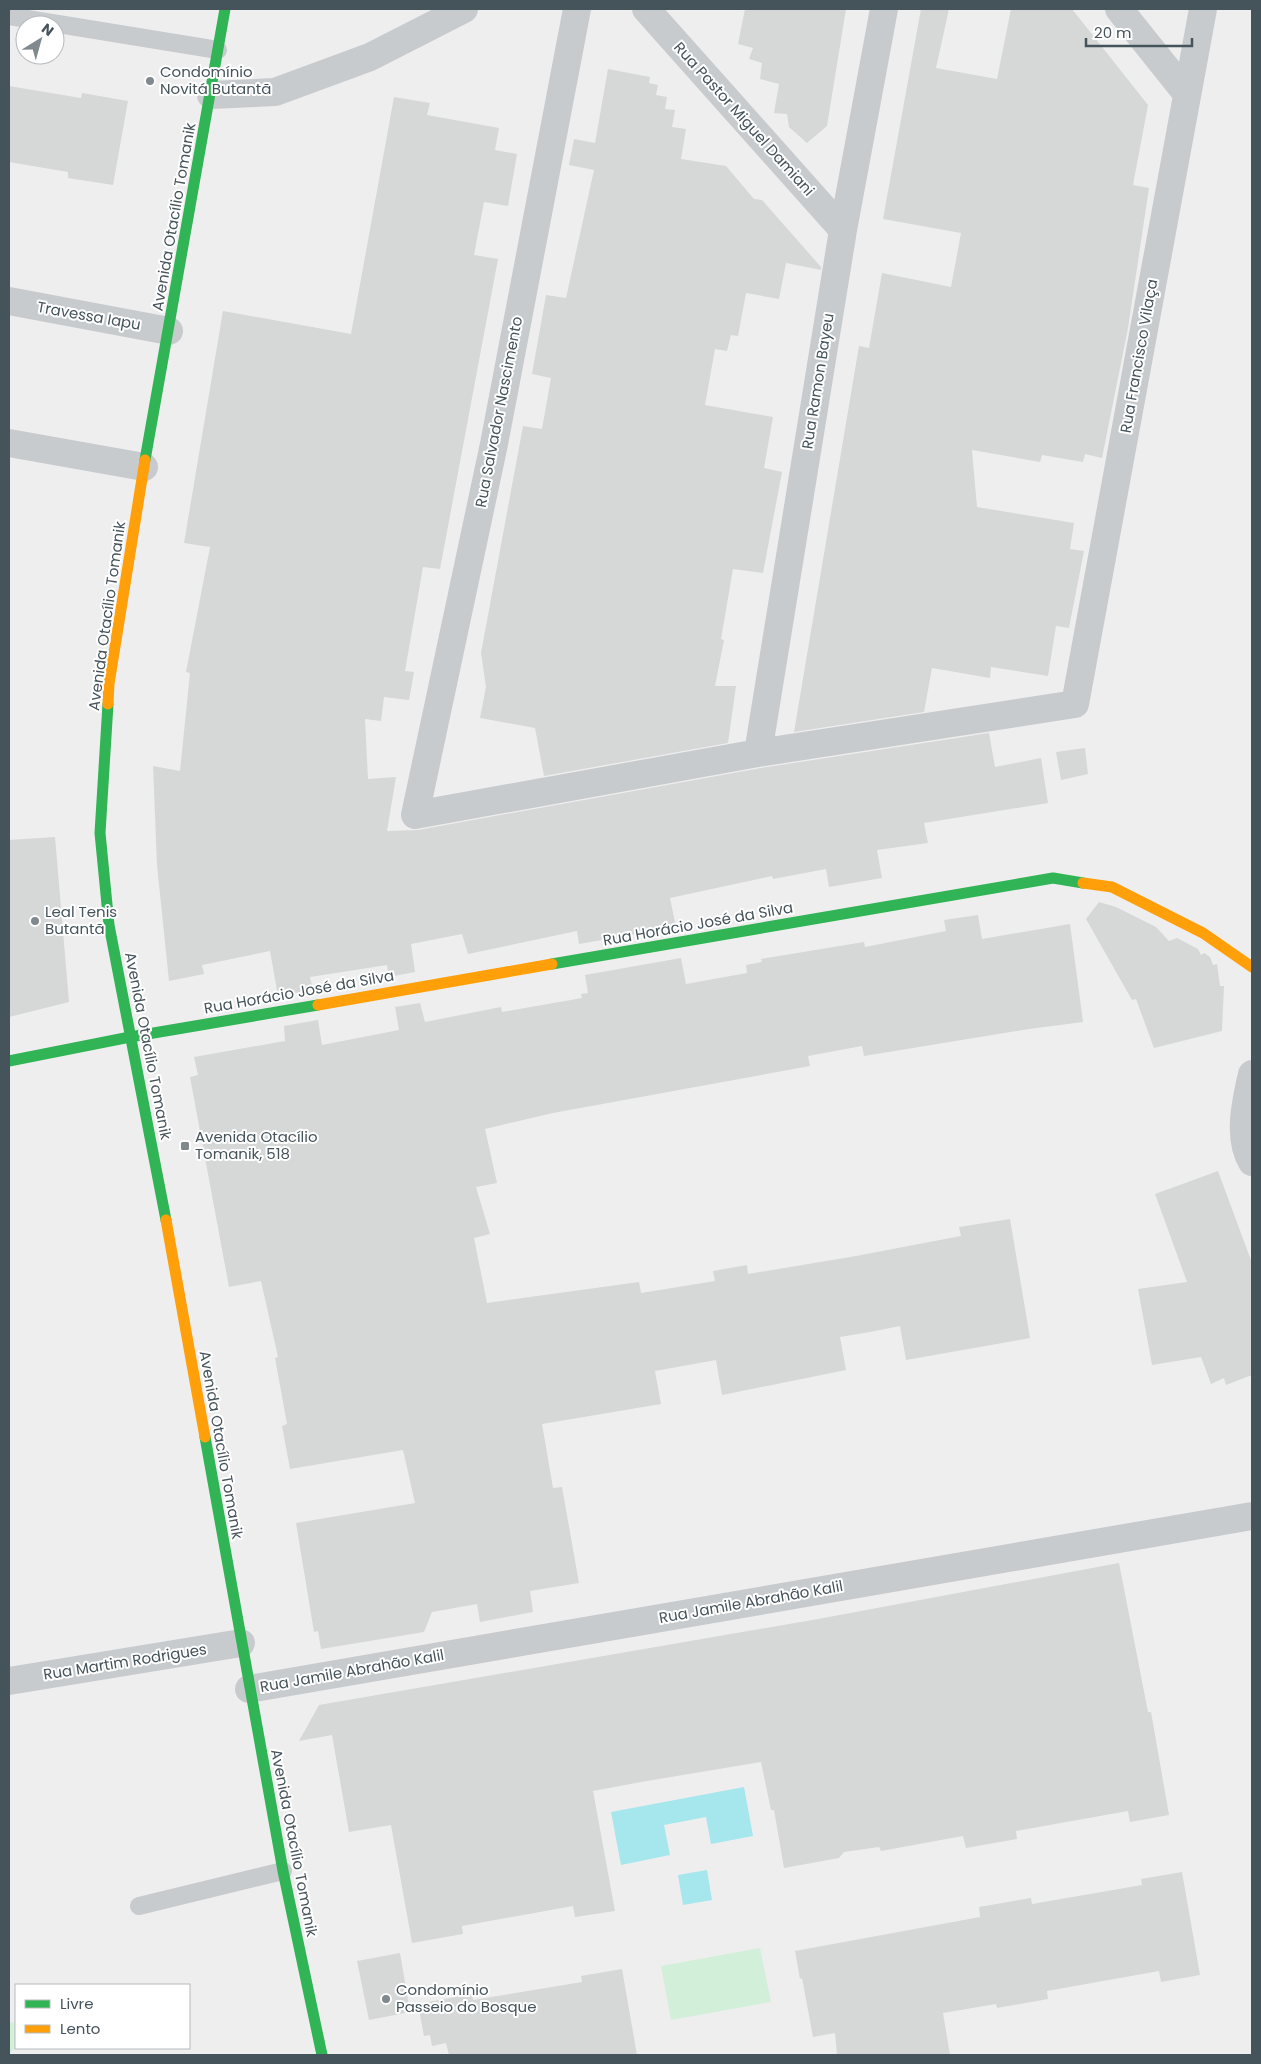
<svg xmlns="http://www.w3.org/2000/svg" width="1261" height="2064" font-family="Poppins,sans-serif">
	<style>
		.green { fill: #d2efda }
		.water { fill: #a6e6ed }
		.building { fill: #d6d7d7 }
		.lines { fill: none; stroke-linecap: round; stroke-linejoin: round }
		.lane { stroke: #c8cbcd; stroke-width: 18 }
		.street { stroke: #c8cbcd; stroke-width: 28 }
		.fast { stroke: #30b455; stroke-width: 11 }
		.slow { stroke: #ff9f0a; stroke-width: 11 }
		.poi-dot { fill: #80898e; stroke: #fff; stroke-width: 2 }
		.labels { text-anchor: middle; stroke-width: 4; stroke-linejoin: round; paint-order: stroke }
		.poi-label { font-size: 15px; fill: #45535b; stroke: #fff; text-anchor: start }
		.street-label { font-size: 15px; fill: #45535b; stroke: #fff }
	</style>
	<rect width="100%" height="100%" fill="#efeeee"/>
	<path class="green" d="M760,1948l11,54 -100,18 -10,-54z
		M9,2022l7,1v24l-7,7z"/>
	<path class="water" d="M744,1787l9,49 -42,8 -5,-27 -42,8 6,30 -49,10 -10,-53z
		M707,1870l5,30 -29,5 -5,-30z"/>
	<path class="building" d="M745,9h101l-19,117 -20,17 -18,-16 -2,-13 -13,-1 5,-29 -19,-5 2,-16 -13,-4 4,-11 -15,-4z
		M921,9h28l-13,59 61,11 14,-70h61l76,96 -15,80 16,3 -21,140 -26,130 -17,-4 -2,8 -41,-7 -2,7 -68,-12 5,57 97,16 -4,26 14,2 -15,77 -13,-2 -8,50 -57,-9 -1,11 -58,-10 -8,44 -130,20 65,-386 10,2 13,-75 69,14 10,-54 -78,-14z
		M608,69l42,8 -1,6 9,2 -2,10 11,2 -2,12 10,1 -3,17 14,2 -5,30 45,7 28,33 8,1 59,67v3l-35,-7 -7,36 -33,-6 -8,43 -7,-1 -4,16 -12,-2 -10,56 68,12 -9,51 18,4 -19,101 -30,-4 -12,70 3,1 -9,46h21l-8,57 -184,33 -9,-48 -55,-10 6,-31 -5,-34 42,-227 19,3 9,-51 -19,-4 14,-79 20,3 28,-128 -25,-5 5,-26 21,4z
		M9,86l72,12 1,-5 46,8 -15,84 -45,-7v-6l-59,-10z
		M394,97l36,6 -3,12 72,13 -4,22 22,4 -9,52 -24,-4 -10,53 24,4 -58,310 -17,-2 -18,104 9,1 -5,28 -25,-3 -3,24 -16,-2 3,60 28,-2 -9,54 31,-1 343,-62 228,-35 6,34 46,-9 7,45 -124,20 4,20 -51,7 5,28 -53,9 -3,-18 -53,10 -1,-3 -102,22 6,29 -97,17 -2,-13 -109,23 -6,-20 -51,10 4,28 -26,5 -2,-12 -77,12 3,13 -35,6 -8,-45 -68,14 2,9 -35,7 -12,-116 -4,-99 27,5 10,-98 -4,-1 24,-125 -26,-4 39,-232 128,23z
		M1085,748l3,26 -27,6 -5,-28z
		M55,837l14,165 -60,15v-177z
		M1099,902l17,5 40,20 13,14 8,-3 21,11 3,6 3,-2 6,4 3,8 4,-1 3,22h4l-2,45 -68,17 -18,-49 -4,1 -46,-81z
		M978,915l4,24 88,-15 13,98 -54,7 -165,27 -2,-10 -54,10 2,10 -257,47 -68,16 12,54 -21,4 14,47 -16,4 13,65 152,-21 2,11 74,-12 -2,-10 34,-6 1,9 108,-18 105,-20 -2,-9 51,-8 20,119 -124,22 -6,-34 -30,6 -30,5 6,33 -124,25 -6,-35 -61,11 6,33 -119,20 11,64 9,-1 17,96 -49,8 3,21 -53,10 -3,-18 -45,8 -8,20 -103,17 -3,-18 -4,1 -18,-109 119,-20 -12,-53 -113,19 -8,-43 5,-2 -12,-66 3,-1 -17,-76 -32,6 -39,-210 8,-2 -4,-18 91,-16 -1,-15 34,-6 4,25 77,-15 -4,-23 25,-4 5,19 76,-15 1,5 80,-14 -1,-4 7,-1 -3,-18 96,-17 5,26 61,-11 -1,-8 16,-3 -1,-3 103,-17 1,5 81,-16 -2,-11z
		M1218,1171l34,92v112l-26,10 -2,-7 -13,6 -10,-27 -49,8 -14,-76 49,-7 -32,-88z
		M1119,1563l29,149h3l18,103 -39,7 -2,-11 -112,20 1,8 -51,9 -3,-12 -82,15 -2,-4 -35,5 -5,6 -55,10 -10,-58h-3l-10,-48 -120,20 -48,9 22,120 -40,6 -2,-11 -111,20 1,8 -51,9 -21,-118 -42,7 -17,-97 -33,6 20,-36 499,-86z
		M1182,1872l18,103 -39,7 -2,-11 -112,20 1,8 -51,9 -1,-4 -53,9 7,42h-113l-2,-22 -22,4 -11,-59 -2,1 -5,-28 185,-34 -1,-10 52,-9 1,6 110,-19 -1,-6z
		M400,1953l10,59 -41,8 -12,-59z
		M622,1969l15,86h-188l-3,-12 -14,3 -2,-11 -6,1 -6,-32 54,-10 1,6 109,-18 -1,-6z"/>
	<g class="lines">
		<path class="lane" d="M9,16l209,34
			M139,1906l144,-35"/>
		<path class="street" d="M577,9l-83,435 -79,371 343,-62 317,-49 128,-695
			M646,9l197,221
			M1119,9l68,85
			M211,95l64,-3 95,-35 94,-48
			M9,301l160,30
			M9,443l135,24
			M758,753l85,-523 41,-221
			M1252,1074c-6,26 -15,64 0,88
			M9,1681l232,-38
			M249,1689l1003,-173"/>
		<path class="fast" d="M145,460l80,-451
			M108,704l-8,129 9,92 57,295
			M552,964l501,-86 30,5
			M9,1061l121,-24 188,-32
			M205,1437l78,434 39,184"/>
		<path class="slow" d="M108,704l1,-20 36,-224
			M1083,883l29,4 91,46 49,34
			M318,1005l234,-41
			M166,1220l39,217"/>
	</g>
	<g class="poi-dot">
		<circle cx="150" cy="81" r="5"/>
		<circle cx="35" cy="921" r="5"/>
		<rect x="180" y="1141" width="10" height="10" rx="2.5"/>
		<circle cx="386" cy="1999" r="5"/>
	</g>
	<g class="labels">
		<g class="poi-label">
			<text x="160" y="77">Condomínio<tspan x="160" dy="17">Novitá Butantã</tspan></text>
			<text x="45" y="917">Leal Tenis<tspan x="45" dy="17">Butantã</tspan></text>
			<text x="195" y="1142">Avenida Otacílio<tspan x="195" dy="17">Tomanik, 518</tspan></text>
			<text x="396" y="1995">Condomínio<tspan x="396" dy="17">Passeio do Bosque</tspan></text>
		</g>
		<g class="street-label">
			<text transform="translate(744 119) rotate(48)" y="5">Rua Pastor Miguel Damiani</text>
			<text transform="translate(174 217) rotate(-80)" y="5">Avenida Otacílio Tomanik</text>
			<text transform="translate(89 316) rotate(10)" y="5">Travessa Iapu</text>
			<text transform="translate(1139 356) rotate(-80)" y="5">Rua Francisco Vilaça</text>
			<text transform="translate(818 381) rotate(-81)" y="5">Rua Ramon Bayeu</text>
			<text transform="translate(499 412) rotate(-79)" y="5">Rua Salvador Nascimento</text>
			<text transform="translate(107 616) rotate(-82)" y="5">Avenida Otacílio Tomanik</text>
			<text transform="translate(698 924) rotate(-10)" y="5">Rua Horácio José da Silva</text>
			<text transform="translate(299 992) rotate(-10)" y="5">Rua Horácio José da Silva</text>
			<text transform="translate(148 1046) rotate(79)" y="5">Avenida Otacílio Tomanik</text>
			<text transform="translate(221 1445) rotate(80)" y="5">Avenida Otacílio Tomanik</text>
			<text transform="translate(751 1602) rotate(-10)" y="5">Rua Jamile Abrahão Kalil</text>
			<text transform="translate(125 1662) rotate(-9)" y="5">Rua Martim Rodrigues</text>
			<text transform="translate(352 1671) rotate(-10)" y="5">Rua Jamile Abrahão Kalil</text>
			<text transform="translate(294 1843) rotate(79)" y="5">Avenida Otacílio Tomanik</text>
		</g>
	</g>
	<rect width="1261" height="2064" fill="none" stroke="#45535b" stroke-width="20"/>
	<rect x="15" y="1984" width="175" height="65" fill="#ffffff" stroke="#b5babd"/>
	<rect x="25" y="2000" width="25" height="8" fill="#30b455" stroke="#b5babd"/>
	<text x="60" y="2009" font-size="15" fill="#45535b">Livre</text>
	<rect x="25" y="2025" width="25" height="8" fill="#ff9f0a" stroke="#b5babd"/>
	<text x="60" y="2034" font-size="15" fill="#45535b">Lento</text>
	<g transform="translate(40 40) rotate(37)"><circle r="24" fill="#ffffff" stroke="#b5babd"/>
	<path d="M0-4L9 19L0 12L-9 19Z" fill="#80898e"/>
	<text y="-8" font-size="14" font-weight="bold" text-anchor="middle" fill="#45535b">N</text>
	</g>
	<path d="M1086 38v8h106v-8" fill="none" stroke="#45535b" stroke-width="2.5"/>
	<text x="1094" y="38" font-size="15" fill="#45535b" stroke="#ffffff" stroke-width="4" paint-order="stroke">20 m</text>
</svg>
